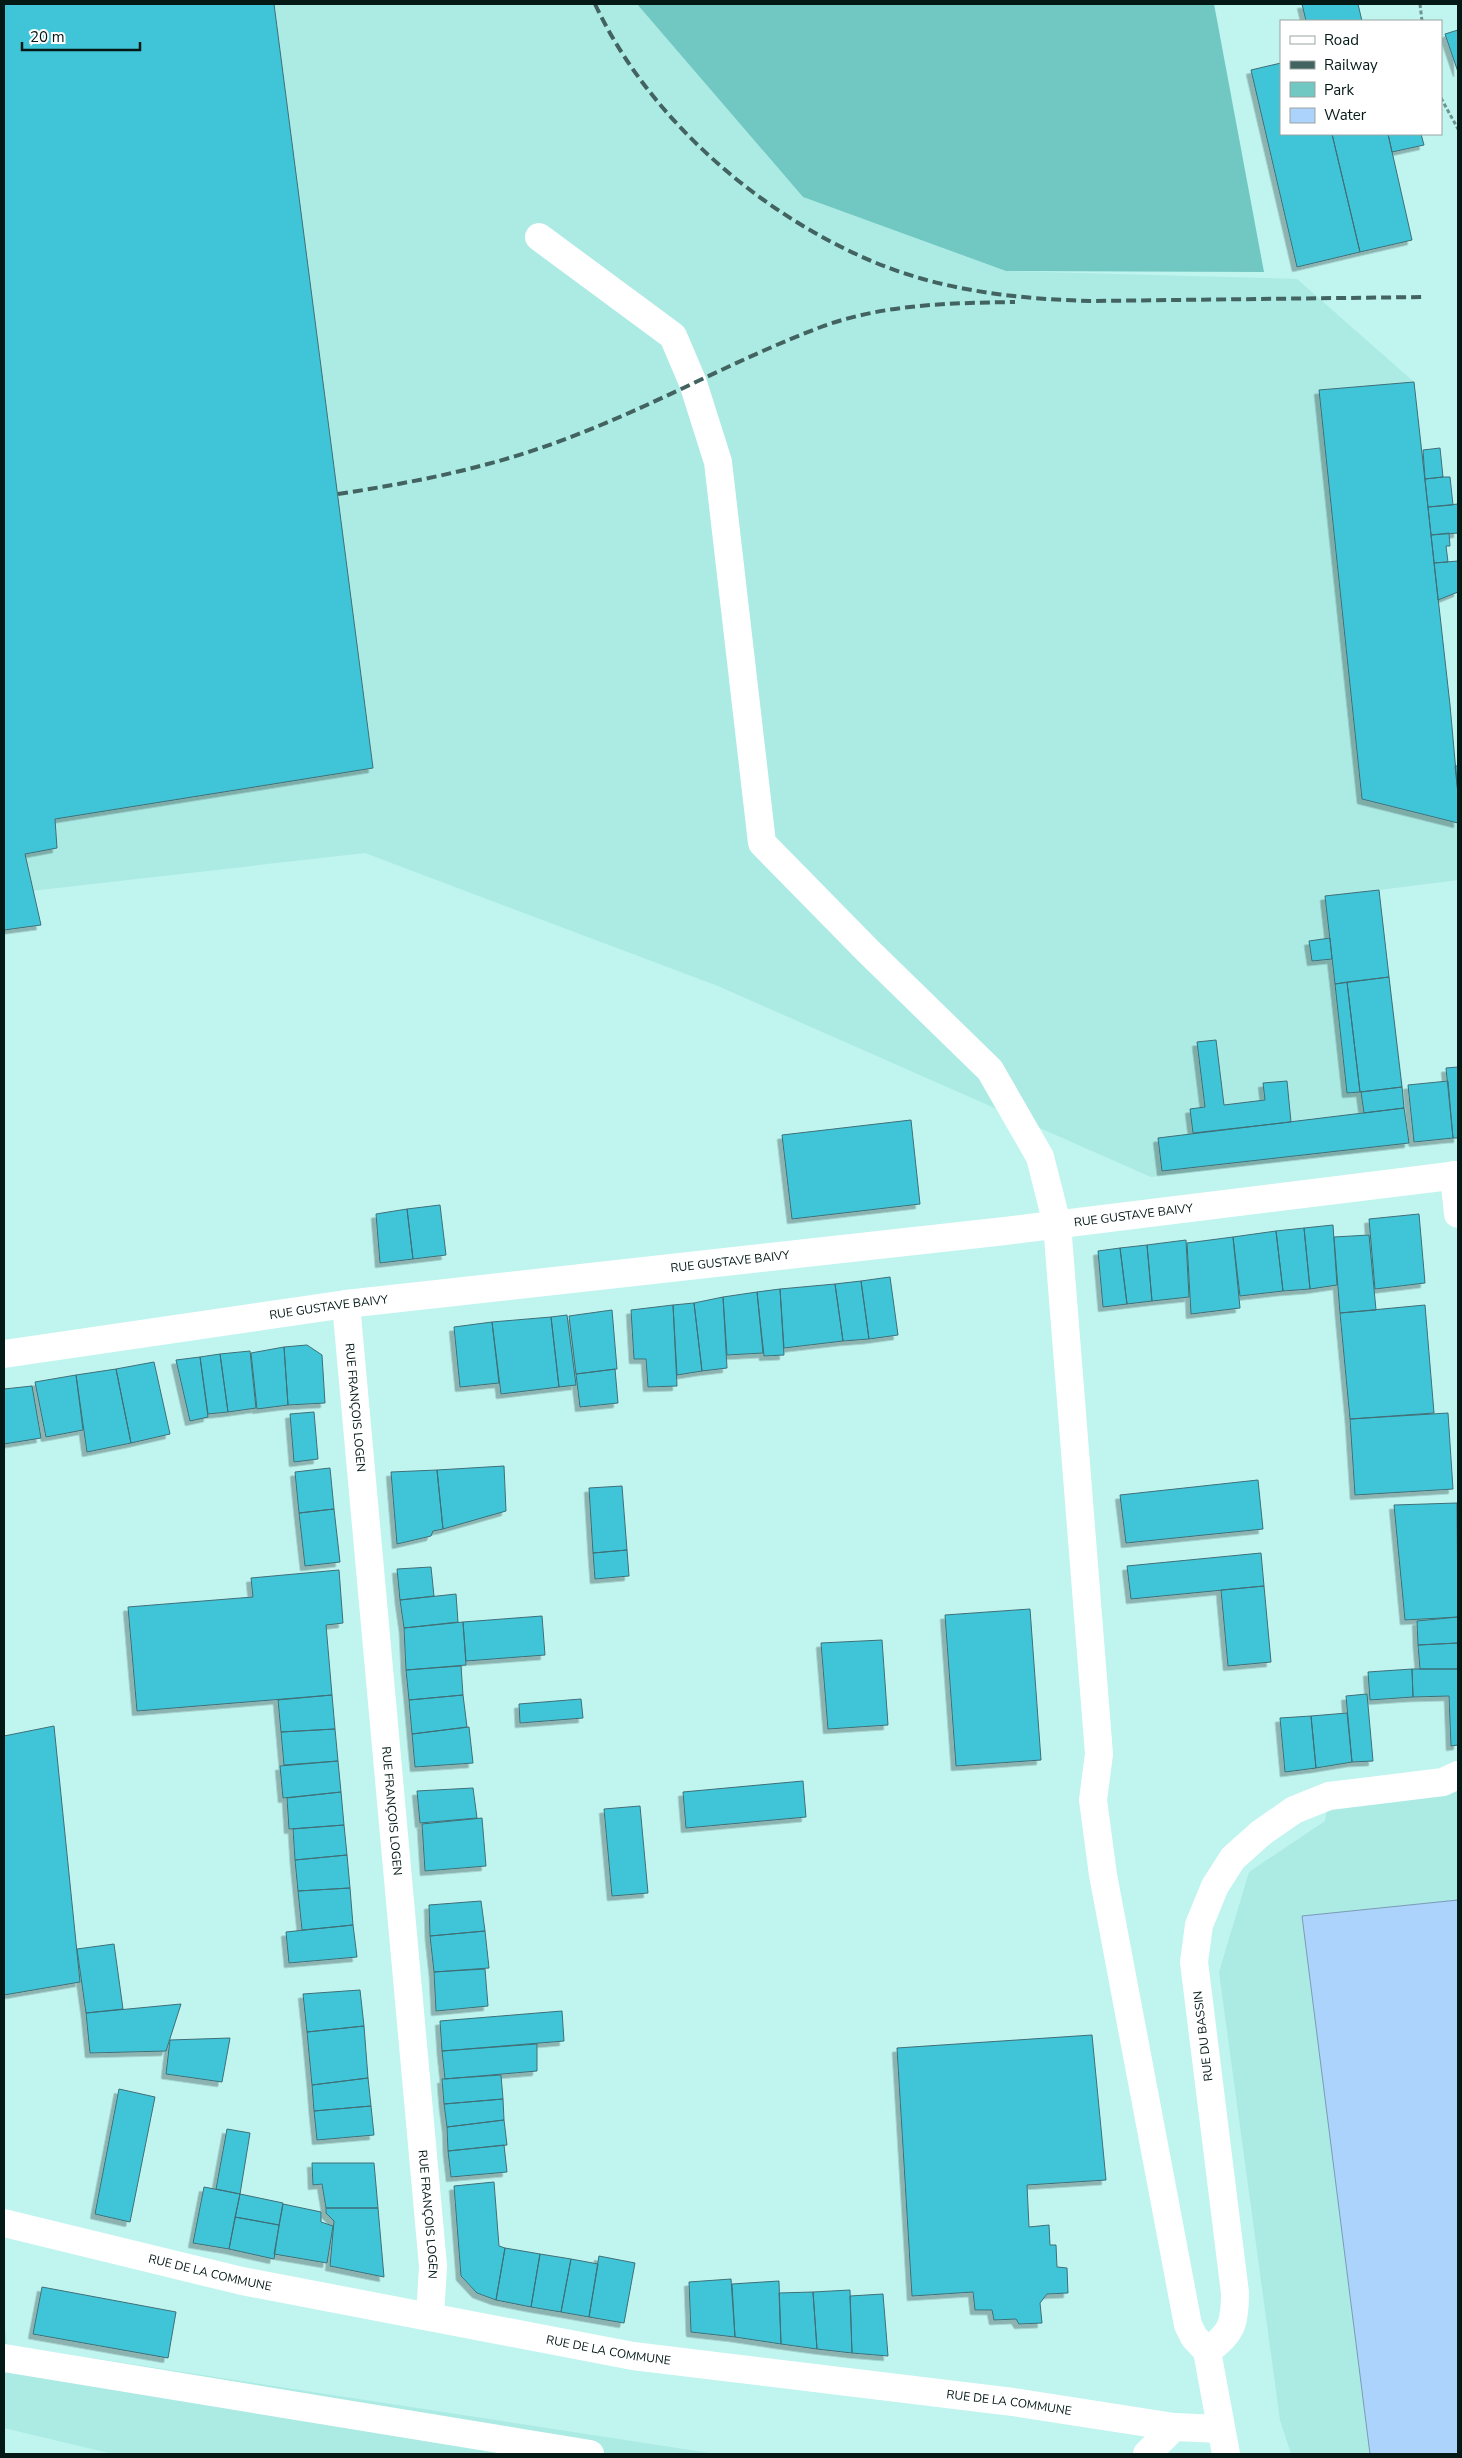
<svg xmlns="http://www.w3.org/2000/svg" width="1462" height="2458" font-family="'Nunito Sans',sans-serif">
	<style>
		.built { fill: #aceae4 }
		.green { fill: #71c7c1 }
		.water { fill: #acd3fb; stroke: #7a9bb6 }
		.building { fill: #3fc5d8; stroke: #3f6f77; filter: url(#shadow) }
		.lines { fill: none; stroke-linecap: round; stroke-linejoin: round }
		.path { stroke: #6d938f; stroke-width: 3; stroke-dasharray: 4 2.5; stroke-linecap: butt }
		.minor { stroke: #fff; stroke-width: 28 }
		.rail { stroke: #436360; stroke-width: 4; stroke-dasharray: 10 5; stroke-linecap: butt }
		.labels { text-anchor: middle; stroke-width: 5; stroke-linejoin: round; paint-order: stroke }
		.street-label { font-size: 12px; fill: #041816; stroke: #fff }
	</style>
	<defs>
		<filter id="shadow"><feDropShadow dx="-4.5" dy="4.5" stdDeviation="0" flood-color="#0004"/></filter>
	</defs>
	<rect width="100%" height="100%" fill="#bff4ef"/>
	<path class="built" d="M4,4h633l166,193 203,74 291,8 117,103 44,412v86l-79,10 31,256 -259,31 -433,-191 -353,-133 -361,41z
		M1458,1768v686h-167l-11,-34 -61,-448 30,-100 76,-51 4,-25z
		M4,2319l3,26 709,109h-603l-109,-26z"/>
	<path class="green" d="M637,4h577l50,268 -258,-1 -203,-74z"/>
	<path class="water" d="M1458,1900v554h-88l-68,-538z"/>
	<path class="building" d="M4,4h270l99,764 -318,51 2,29 -32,6 16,71 -37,5z
		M1302,4h56l4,17h-56z
		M1458,30v42l-13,-38z
		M1281,63v71h51l28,118 -63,15 -46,-197z
		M1332,134h56l24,106 -52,12z
		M1388,134h33l3,11 -32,7z
		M1414,382l36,323 8,89v29l-96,-24 -43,-409z
		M1440,448l3,29 -18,2 -2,-29z
		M1443,477h7l3,28 -25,2 -3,-28z
		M1458,504v29l-27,2 -3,-28z
		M1449,533l1,13h-4l2,16 -14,1 -3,-28z
		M1458,561v31l-20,8 -4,-37z
		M1455,766h3v28z
		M1379,890l10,87 -54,7 -10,-88z
		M1330,938l2,21 -20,2 -3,-20z
		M1389,977l13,110 -42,5 -13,-110z
		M1347,982l13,110 -13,1 -12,-109z
		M1216,1040l8,65 41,-5 -2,-17 24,-2 4,41 -98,11 -3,-24 15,-2 -8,-65z
		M1458,1067v71h-5l-7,-70z
		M1448,1081l5,57 -39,4 -6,-57z
		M1402,1087l2,21 -40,5 -3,-21z
		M1404,1108l5,35 -247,28 -4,-33z
		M911,1120l9,84 -128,15 -10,-84z
		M440,1205l6,50 -33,4 -6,-50z
		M407,1209l6,50 -33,4 -4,-49z
		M1419,1214l6,69 -50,6 -6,-70z
		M1333,1225l4,60 -27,4 -6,-61z
		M1304,1228l6,61 -27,2 -7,-60z
		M1276,1231l7,60 -43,5 -7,-59z
		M1369,1235l7,75 -36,3 -6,-76z
		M1233,1237l7,71 -49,6 -4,-71z
		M1186,1240l3,57 -37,4 -5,-56z
		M1147,1245l5,56 -25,3 -7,-56z
		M1120,1248l7,56 -24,3 -5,-56z
		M890,1277l8,58 -29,4 -8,-58z
		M861,1281l8,58 -26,2 -8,-57z
		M835,1284l8,57 -59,7 -4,-59z
		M780,1289l4,66 -20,1 -7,-64z
		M757,1292l6,61 -36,2 -4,-58z
		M723,1297l4,71 -25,3 -8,-68z
		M694,1303l8,68 -25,4 -4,-70z
		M673,1305l4,81 -29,1 -2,-28h-12l-3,-49z
		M1425,1305l9,108 -84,6 -10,-106z
		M612,1310l5,59 -41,5 -7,-58z
		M567,1315l9,70 -17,2 -8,-70z
		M551,1317l8,70 -58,7 -9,-72z
		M492,1322l7,61 -39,4 -6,-60z
		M307,1345l15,10 3,48 -37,2 -4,-58z
		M284,1347l4,58 -31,4 -6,-56z
		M250,1351l6,57 -28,4 -8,-58z
		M220,1354l8,58 -20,2 -8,-57z
		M200,1357l8,60 -18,4 -14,-61z
		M154,1362l16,72 -39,9 -15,-74z
		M116,1369l15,74 -44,9 -11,-77z
		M615,1369l3,34 -38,4 -4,-33z
		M76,1375l7,55 -37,7 -11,-55z
		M32,1386l9,52 -37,6v-55z
		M314,1412l4,47 -24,3 -4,-48z
		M1448,1413l5,76 -98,6 -5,-76z
		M504,1466l2,45 -63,18 -6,-59z
		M330,1468l4,41 -35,4 -4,-41z
		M437,1470l6,59 -10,2 -2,5 -34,8 -6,-72z
		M1258,1480l5,49 -137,14 -6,-48z
		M622,1486l5,64 -34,3 -4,-65z
		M1457,1503l1,114 -53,3 -11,-115z
		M334,1509l6,53 -35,4 -6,-53z
		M627,1550l2,26 -34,3 -2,-26z
		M1261,1553l3,33 -133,13 -4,-33z
		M431,1567l3,29 -34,4 -3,-31z
		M339,1570l4,53 -17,2 6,70 -195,16 -9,-104 125,-10 -2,-19z
		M1264,1586l7,76 -43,4 -7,-76z
		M456,1594l2,28 -54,6 -4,-28z
		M1030,1609l11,151 -85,6 -11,-151z
		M542,1616l3,39 -79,6 -3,-39z
		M1458,1617v26l-40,2 -1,-24z
		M463,1622l3,43 -60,5 -2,-42z
		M882,1640l6,85 -60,4 -7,-86z
		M1458,1643v26h-38l-2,-24z
		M461,1666l2,29 -54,5 -3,-30z
		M1412,1669l1,28 -43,3 -2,-28z
		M1412,1669h46v76l-7,1 -2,-50 -36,1z
		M1367,1694l6,67 -21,1 -6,-66z
		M332,1695l3,34 -54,3 -3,-32z
		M463,1695l4,32 -55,7 -3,-34z
		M581,1699l2,19 -63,5 -1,-19z
		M1347,1713l5,49 -36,6 -5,-52z
		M1311,1716l5,52 -31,4 -5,-54z
		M54,1726l26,256 -76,13v-259z
		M469,1727l4,36 -58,4 -3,-33z
		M335,1729l3,32 -54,4 -3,-33z
		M338,1761l3,31 -58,6 -3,-32z
		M803,1781l3,36 -120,11 -3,-36z
		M473,1788l4,30 -57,5 -3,-32z
		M341,1792l3,33 -55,4 -2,-31z
		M640,1806l8,87 -36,3 -8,-87z
		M482,1818l4,48 -61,5 -3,-47z
		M344,1825l3,30 -52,5 -2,-31z
		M347,1855l3,33 -52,3 -3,-31z
		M350,1888l3,37 -51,5 -4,-39z
		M481,1901l4,30 -55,5 -1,-31z
		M353,1925l4,32 -68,6 -3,-31z
		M485,1931l4,37 -55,4 -4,-36z
		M114,1944l9,65 -37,4 -9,-64z
		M485,1969l3,37 -52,5 -2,-39z
		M360,1990l4,36 -57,6 -4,-38z
		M181,2004l-15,47 -76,2 -4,-40z
		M562,2011l2,30 -122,10 -2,-30z
		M364,2026l4,52 -56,7 -5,-53z
		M1092,2035l14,145 -79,5 2,42 20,-2 1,20h6l1,22 10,1 1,25 -21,1 -7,9 2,20 -23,1 -3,-5 -22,1 -2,-10h-17l-2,-18 -61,4 -15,-248z
		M230,2038l-8,44 -56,-8 4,-34z
		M537,2044v27l-92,8 -3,-28z
		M501,2075l2,24 -59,5 -2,-25z
		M368,2078l3,28 -57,5 -2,-26z
		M119,2089l36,8 -25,125 -35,-8z
		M503,2099l1,21 -57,7 -3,-23z
		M371,2106l3,29 -57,5 -3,-29z
		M504,2120l3,25 -59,6 -1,-24z
		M227,2129l23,4 -10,61 -24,-5z
		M504,2145l3,27 -56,5 -3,-26z
		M312,2163h62l4,45h-52l-4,-24 -9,1z
		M494,2182l5,64 6,2 -9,52 -19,-7 -16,-17 -7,-90z
		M204,2187l36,7 -11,55 -36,-6z
		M240,2194l43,9 -4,22 -44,-8z
		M283,2204l38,8v10l12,4 -6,37 -53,-9z
		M326,2208h52l6,69 -54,-11 4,-45 -8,-8z
		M235,2217l44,8 -5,34 -45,-10z
		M505,2248l35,6 -9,53 -35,-7z
		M540,2254l31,5 -10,53 -30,-5z
		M599,2256l36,7 -11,60 -35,-6z
		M571,2259l27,5 -9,53 -28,-5z
		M731,2279l4,58 -44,-5 -2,-50z
		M779,2281l2,63 -46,-7 -3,-53z
		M42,2287l134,25 -8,46 -135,-24z
		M850,2290l2,63 -35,-4 -4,-57z
		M813,2292l4,57 -36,-5 -2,-51z
		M883,2294l5,62 -36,-3 -2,-57z"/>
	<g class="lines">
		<path class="path" d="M1420,4l2,17
			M1441,98l17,31"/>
		<g class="minor">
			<path d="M539,237l134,99 20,47 25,79 44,381 106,108 122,119 50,87 17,67 42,530 -6,46 10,75 85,450 6,12 13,14"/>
			<path d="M1454,1175l4,39"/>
			<path id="s1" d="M346,1304l87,962 -3,51"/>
			<path id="s2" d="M4,1354l342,-50 659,-73 453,-56"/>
			<path id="s3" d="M4,2223l238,58 391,75 380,46 161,25 46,2"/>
			<path d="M1207,2351c25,-17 28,-28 28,-58l-41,-331 5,-37 16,-39 18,-28 28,-25 33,-23 35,-14 114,-14 15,-7"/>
			<path d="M1207,2351l19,103"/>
			<path d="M4,2358l586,96"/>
			<path d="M1147,2454l27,-27"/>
		</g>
		<path class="rail" d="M595,4c55,118 173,218 294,264 65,24 133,31 201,33l335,-4
			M338,494c79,-12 155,-27 230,-56 86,-32 168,-79 253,-111 62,-23 129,-24 194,-25"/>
	</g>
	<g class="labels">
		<g class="street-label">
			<text dy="4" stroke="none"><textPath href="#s2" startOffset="1138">RUE GUSTAVE BAIVY</textPath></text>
			<text dy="4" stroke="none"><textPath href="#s2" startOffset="732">RUE GUSTAVE BAIVY</textPath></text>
			<text dy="4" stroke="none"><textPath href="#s2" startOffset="328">RUE GUSTAVE BAIVY</textPath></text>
			<text dy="4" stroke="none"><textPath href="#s1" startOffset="104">RUE FRANÇOIS LOGEN</textPath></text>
			<text dy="4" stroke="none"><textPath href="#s1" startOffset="509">RUE FRANÇOIS LOGEN</textPath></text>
			<text transform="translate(1203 2036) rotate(-97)" y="4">RUE DU BASSIN</text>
			<text dy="4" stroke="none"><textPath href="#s1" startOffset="914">RUE FRANÇOIS LOGEN</textPath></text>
			<text dy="4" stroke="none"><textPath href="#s3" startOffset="212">RUE DE LA COMMUNE</textPath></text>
			<text dy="4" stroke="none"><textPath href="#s3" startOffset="618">RUE DE LA COMMUNE</textPath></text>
			<text dy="4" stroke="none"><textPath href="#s3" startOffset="1022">RUE DE LA COMMUNE</textPath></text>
		</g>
	</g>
	<rect width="1462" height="2458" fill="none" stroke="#041816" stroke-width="10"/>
	<rect x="1280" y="20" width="162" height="115" fill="#ffffff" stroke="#9ba3a2"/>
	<rect x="1290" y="36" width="25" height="8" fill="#ffffff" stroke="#9ba3a2"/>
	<text x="1324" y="45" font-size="15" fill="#041816">Road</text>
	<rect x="1290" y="61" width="25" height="8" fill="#436360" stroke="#9ba3a2"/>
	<text x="1324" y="70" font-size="15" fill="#041816">Railway</text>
	<rect x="1290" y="82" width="25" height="15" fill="#71c7c1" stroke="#9ba3a2"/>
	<text x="1324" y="95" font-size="15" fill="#041816">Park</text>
	<rect x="1290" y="108" width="25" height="15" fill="#acd3fb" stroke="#9ba3a2"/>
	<text x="1324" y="120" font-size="15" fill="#041816">Water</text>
	<path d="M22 42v8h118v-8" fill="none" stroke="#041816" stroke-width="2.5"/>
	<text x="30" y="42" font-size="15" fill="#041816" stroke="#ffffff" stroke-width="4" paint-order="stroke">20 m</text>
</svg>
